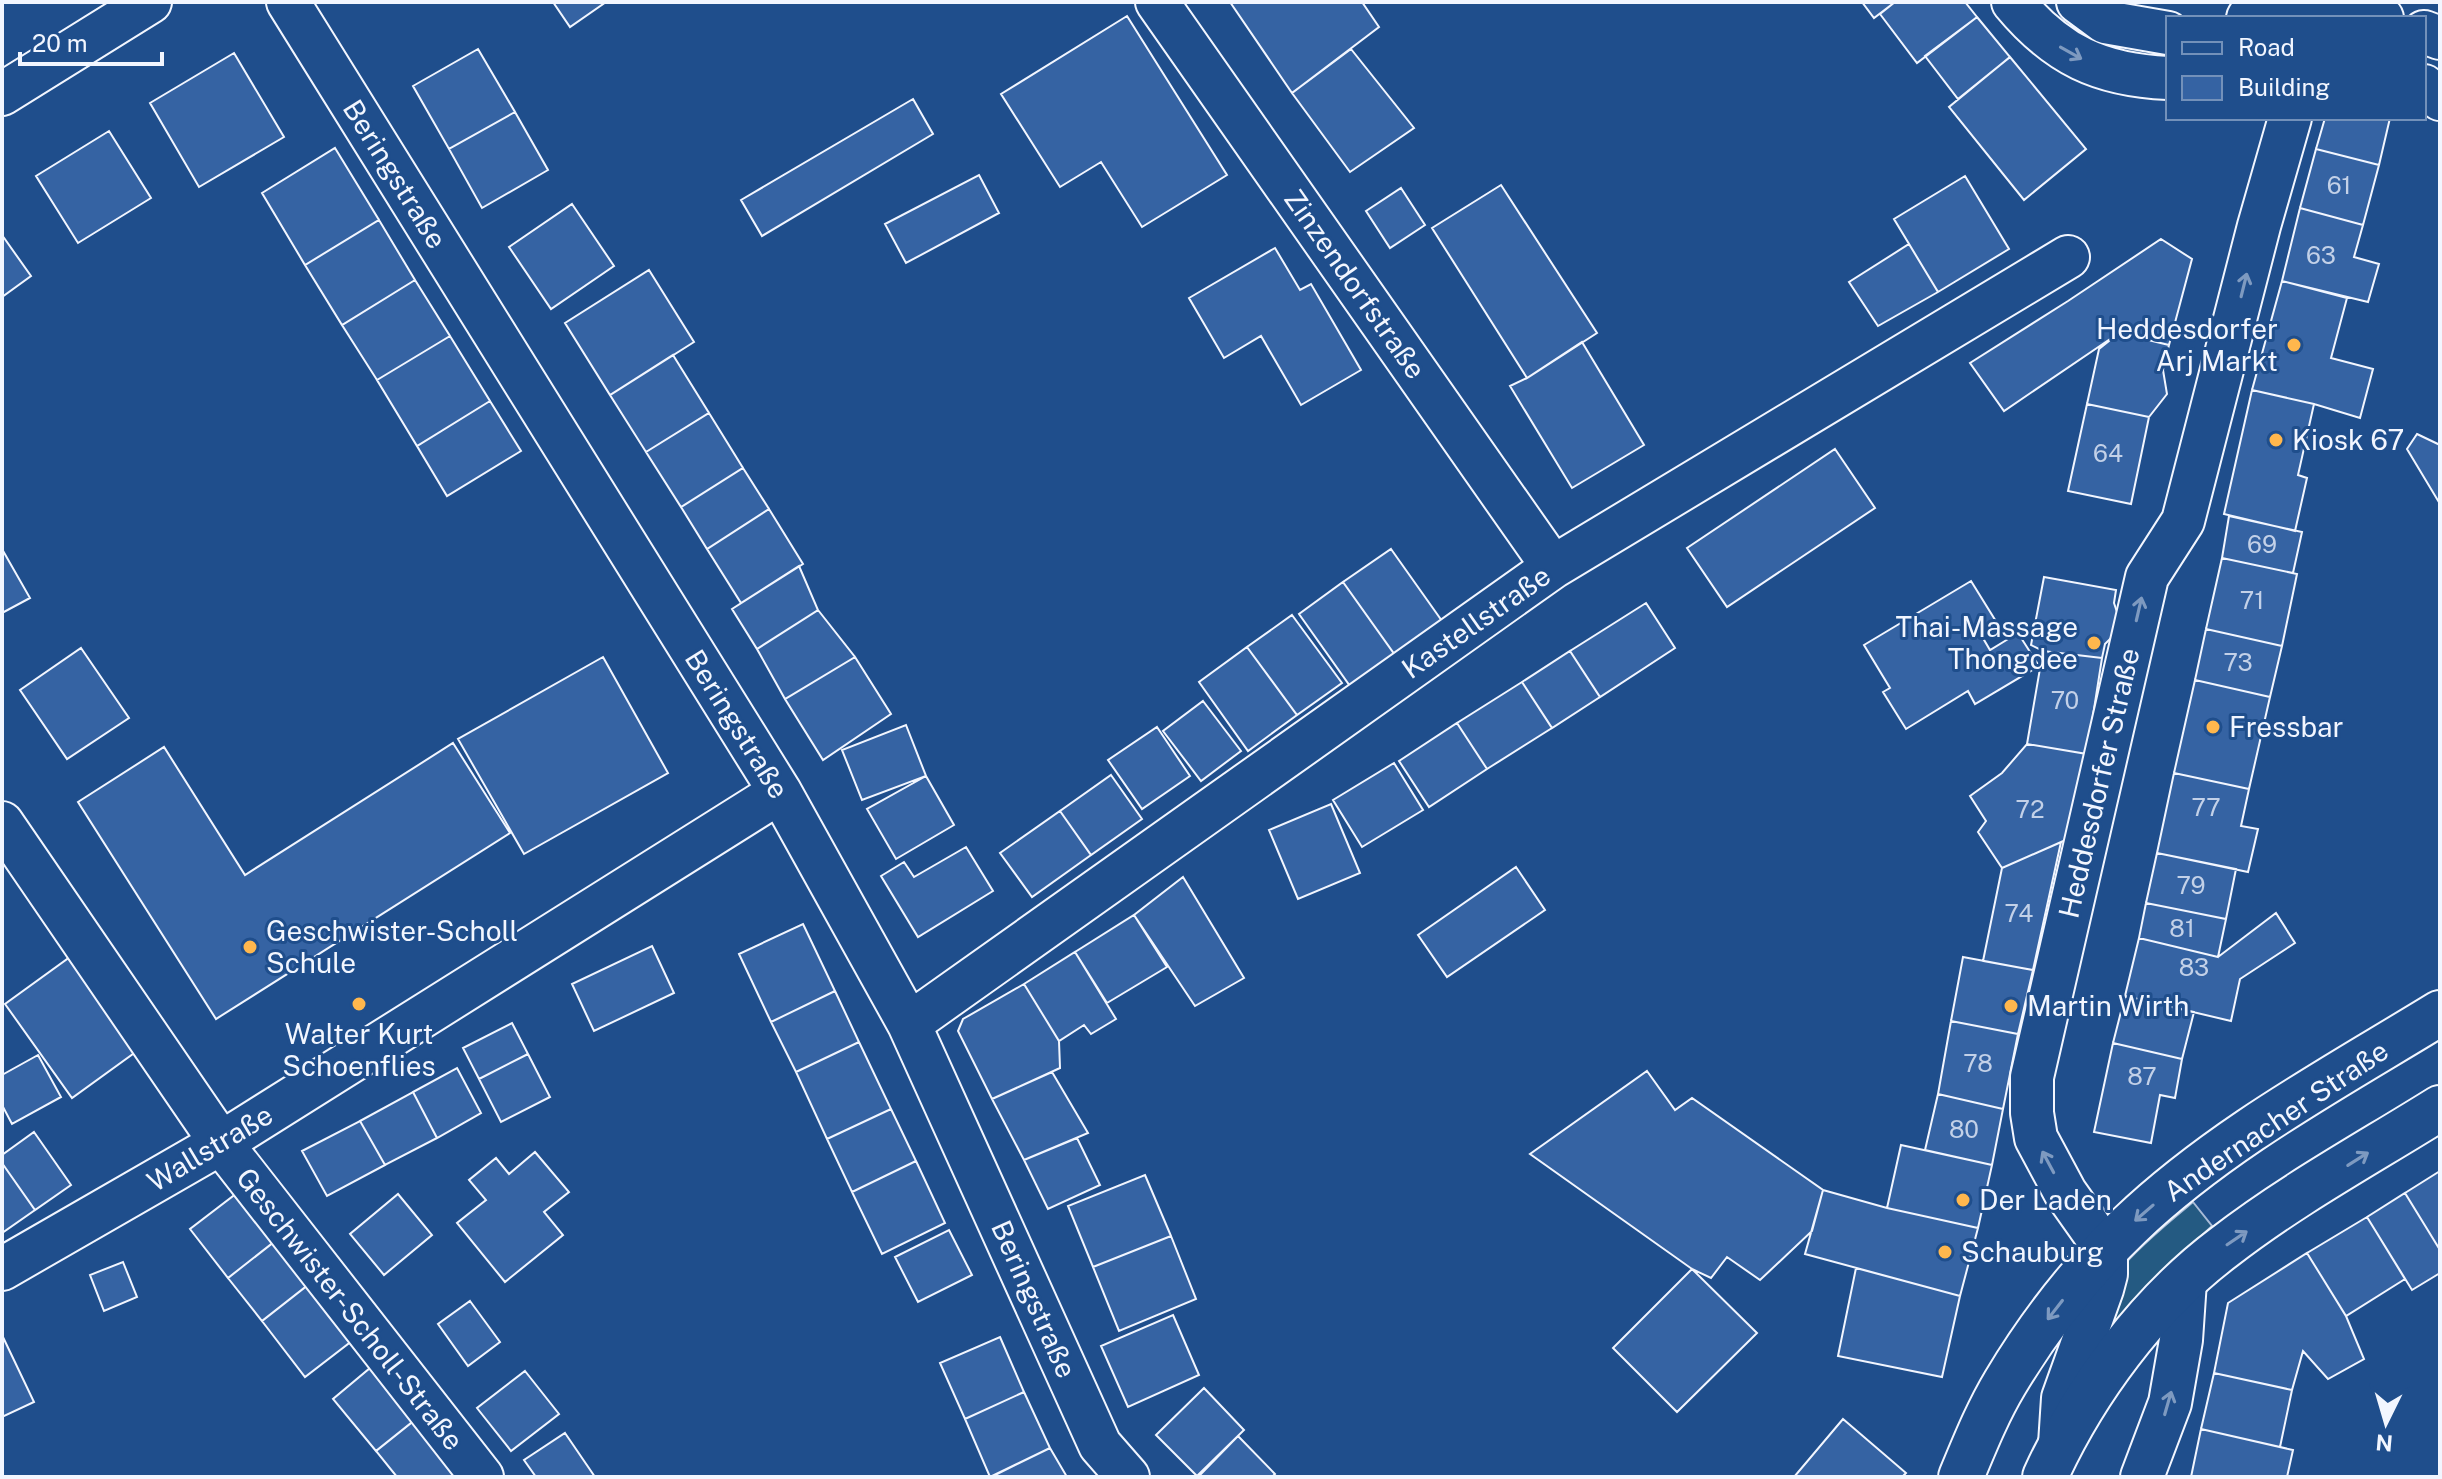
<svg xmlns="http://www.w3.org/2000/svg" width="2442" height="1479" font-family="'Public Sans',sans-serif">
	<style>
		.green { fill: #245a82; stroke: #a8bbd7; stroke-width: 2 }
		.building { fill: #3563a3; stroke: #f2f6ff; stroke-width: 2 }
		.lines { fill: none; stroke-linecap: round; stroke-linejoin: round }
		.minor-casing { stroke: #f2f6ff; stroke-width: 46 }
		.tertiary-casing { stroke: #f2f6ff; stroke-width: 48 }
		.minor { stroke: #1f4e8c; stroke-width: 42 }
		.tertiary { stroke: #1f4e8c; stroke-width: 44 }
		.oneway { stroke: #7e9ac0 }
		.poi-dot { fill: #ffb74d; stroke: #1f4e8c; stroke-width: 3 }
		.labels { text-anchor: middle; stroke-width: 6; stroke-linejoin: round; paint-order: stroke }
		.number-label { font-size: 24px; fill: #c3d1e8 }
		.street-label { font-size: 28px; fill: #f2f6ff; stroke: #1f4e8c }
		.poi-label { font-size: 28px; fill: #f2f6ff; stroke: #1f4e8c; text-anchor: start }
	</style>
	<rect width="100%" height="100%" fill="#1f4e8c"/>
	<path class="green" d="M2193,1202l19,24 -59,55 -44,55c1,-15 -3,-35 1,-50 5,-21 65,-69 83,-84z"/>
	<path class="building" d="M553,2h53l-36,25z
		M1230,2h132l17,25 -87,66z
		M1862,2h33l-21,16z
		M1895,2h70l12,15 -60,46 -37,-49z
		M1127,16l100,159 -85,52 -41,-65 -41,25 -59,-93z
		M1977,17l33,40 -52,42 -33,-43z
		M478,49l37,63 -66,37 -36,-63z
		M1351,49l63,79 -64,44 -58,-79z
		M234,53l50,84 -85,50 -49,-84z
		M2010,57l76,92 -62,51 -75,-93z
		M913,99l20,35 -171,102 -21,-36z
		M515,112l33,58 -66,38 -33,-59z
		M2325,118h65l-11,47 -63,-16z
		M109,131l42,67 -73,45 -42,-67z
		M335,148l44,72 -74,45 -43,-72z
		M2316,149l63,16 -16,60 -63,-17z
		M979,175l20,38 -93,50 -21,-39z
		M1965,176l44,73 -71,43 -44,-73z
		M1501,185l96,148 -70,45 -95,-150z
		M1401,188l24,37 -35,23 -24,-37z
		M572,204l42,62 -63,43 -42,-62z
		M2300,208l63,17 -9,32 25,7 -11,38 -86,-21z
		M379,220l36,60 -73,45 -37,-60z
		M2,235l29,41 -29,21z
		M2161,239l31,20 -23,86 -50,-12 -115,78 -34,-48 98,-62z
		M1909,244l29,48 -60,34 -29,-44z
		M1275,248l25,42 11,-6 50,86 -60,35 -40,-69 -37,22 -35,-60z
		M649,270l45,72 -84,53 -45,-72z
		M415,280l35,56 -73,44 -35,-55z
		M2282,281l65,17 -16,60 42,11 -13,49 -46,-14 -62,-14z
		M2119,333l50,12 -6,25 4,24 -18,23 -62,-13 12,-55z
		M450,336l40,65 -73,45 -40,-66z
		M1582,342l62,103 -72,43 -62,-102 17,-8z
		M673,355l36,58 -63,39 -36,-57z
		M2252,390l62,14 -16,71 9,3 -12,53 -71,-17z
		M490,401l31,50 -74,45 -30,-50z
		M2087,404l62,13 -18,87 -63,-13z
		M709,413l34,55 -62,39 -35,-55z
		M2417,434l23,11v59l-33,-55z
		M1835,449l40,59 -148,99 -40,-59z
		M743,468l26,41 -62,40 -26,-42z
		M769,509l34,55 -62,39 -34,-54z
		M2229,516l73,16 -9,41 -71,-15z
		M2,549l28,49 -28,15z
		M1391,549l51,72 -47,34 -52,-73z
		M2222,558l75,16 -15,72 -76,-17z
		M799,566l19,44 -61,39 -25,-40z
		M2044,577l72,13 -2,13 8,24 -17,17 -3,14 -59,-7 -12,-6z
		M1971,581l26,42 -17,10 10,17 28,-17 21,33 -64,38 -7,-13 -62,38 -23,-37 7,-4 -26,-43z
		M1343,582l52,73 -45,31 -51,-72z
		M1646,603l29,45 -75,49 -30,-46z
		M818,610l37,47 -70,42 -28,-50z
		M1292,615l50,68 -45,32 -50,-68z
		M2206,629l76,17 -12,51 -75,-17z
		M1247,647l50,68 -49,36 -49,-69z
		M81,648l48,70 -62,41 -47,-69z
		M1570,651l30,46 -48,31 -30,-46z
		M2043,651l59,7 -15,96 -60,-10z
		M603,657l65,116 -144,81 -66,-115z
		M855,657l36,57 -68,46 -38,-61z
		M2195,680l75,17 -21,92 -75,-16z
		M1522,682l30,46 -65,41 -30,-46z
		M1203,701l38,50 -40,30 -38,-50z
		M1457,723l30,46 -58,38 -30,-46z
		M906,725l20,51 -64,24 -20,-50z
		M1157,727l33,49 -48,33 -34,-49z
		M453,743l57,90 -294,186 -138,-217 86,-55 81,128z
		M2027,744l60,10 -21,86 -64,28 -24,-36 8,-11 -16,-25 32,-23z
		M1394,763l29,47 -61,37 -29,-47z
		M2174,773l75,16 -8,37 17,3 -10,43 -91,-19z
		M1111,775l31,44 -51,36 -31,-44z
		M926,776l28,49 -58,34 -29,-50z
		M1331,804l29,69 -62,26 -29,-69z
		M1060,811l31,44 -59,42 -32,-44z
		M2061,842l-28,128 -50,-9 19,-93z
		M966,847l27,44 -75,46 -37,-61 23,-14 10,15z
		M2157,853l79,16 -10,50 -80,-16z
		M1516,867l29,43 -98,67 -29,-42z
		M1183,877l61,101 -49,28 -61,-91z
		M2146,903l80,16 -8,38 -79,-19z
		M2276,913l19,30 -55,36 -9,42 -106,-25 14,-58 79,19z
		M1134,915l33,52 -60,36 -32,-51z
		M803,924l32,67 -64,31 -32,-68z
		M652,946l22,47 -80,38 -22,-47z
		M1075,952l41,67 -25,15 -7,-9 -25,16 -35,-57z
		M70,957l67,94 -65,47 -67,-94z
		M1963,957l70,13 -15,64 -67,-13z
		M1024,984l35,57 1,27 -68,31 -34,-68 5,-12z
		M835,991l24,51 -63,30 -25,-50z
		M2125,996l69,16 -12,47 -69,-16z
		M1951,1021l67,13 -15,75 -65,-15z
		M512,1023l16,31 -49,25 -16,-31z
		M859,1042l32,67 -64,30 -31,-67z
		M2113,1043l69,16 -7,39 -15,-3 -9,48 -57,-11z
		M528,1054l22,43 -49,25 -22,-43z
		M38,1055l23,42 -49,27 -10,-19v-30z
		M457,1068l24,45 -44,25 -24,-46z
		M1647,1071l28,39 17,-12 131,92 -11,41 -52,49 -33,-23 -16,21 -19,-9 -162,-115z
		M1052,1072l36,61 -64,27 -32,-61z
		M413,1092l24,46 -52,27 -25,-44z
		M1938,1094l65,15 -11,56 -67,-15z
		M891,1109l25,52 -64,31 -25,-53z
		M360,1121l25,44 -58,31 -25,-45z
		M34,1132l37,53 -36,25 -33,-47v-8z
		M1077,1138l23,47 -52,24 -24,-49z
		M1901,1145l91,20 -14,63 -91,-20z
		M535,1152l34,40 -25,20 19,23 -58,47 -48,-59 29,-23 -17,-20 27,-22 13,16z
		M916,1161l29,62 -63,31 -30,-62z
		M2,1163l33,47 -33,23z
		M2440,1171v79l-35,-57z
		M1145,1175l26,61 -78,31 -25,-61z
		M241,1190l38,48 -51,40 -38,-49z
		M1823,1190l64,18 91,20 -18,68 -155,-42z
		M2405,1193l35,57v23l-28,17 -45,-73z
		M398,1194l34,41 -48,40 -34,-41z
		M2367,1217l38,62 -59,37 -39,-63z
		M949,1230l23,45 -54,27 -23,-45z
		M1171,1236l25,63 -77,32 -26,-64z
		M279,1238l34,43 -51,40 -34,-43z
		M2307,1253l39,63 18,43 -36,20 -25,-28 -11,39 -78,-17 14,-70z
		M123,1262l14,35 -33,14 -14,-36z
		M1856,1268l104,28 -18,81 -104,-21z
		M1692,1269l65,64 -80,79 -64,-64z
		M313,1281l44,56 -52,40 -43,-56z
		M470,1301l30,41 -32,24 -30,-42z
		M1173,1315l26,60 -71,32 -27,-61z
		M2,1335l32,67 -32,15z
		M1000,1337l24,55 -59,27 -25,-56z
		M382,1358l44,53 -50,40 -43,-52z
		M525,1371l34,43 -48,37 -34,-43z
		M2214,1373l78,17 -12,57 -79,-18z
		M1204,1388l40,42 -47,46 -41,-41z
		M1024,1392l26,56 -60,29 -25,-58z
		M426,1411l54,66h-83l-21,-26z
		M1843,1419l63,54 -4,4h-108z
		M2201,1429l92,21 -6,27h-96z
		M565,1433l30,44h-59l-12,-17z
		M1238,1436l37,38 -3,3h-74z
		M1050,1448l17,29h-76z"/>
	<g class="lines">
		<g class="minor-casing">
			<path id="minor" d="M288,2l492,790 129,232 191,421 28,32
				M1157,2l396,565
				M2013,2c44,53 87,73 155,76
				M2078,2l27,20 63,11
				M2248,18l10,-16
				M2288,18c32,-5 62,-4 94,0
				M2424,32l16,6
				M2424,86l16,13
				M2,94l148,-92
				M2,823l219,320 261,334
				M909,1024l644,-457 515,-310
				M2,1269l219,-126 559,-351
				M2060,1444l3,-46 39,-109 4,-15v-24l-41,-58 -29,-54 -4,-25v-36l115,-500 36,-56 76,-295 31,-108
				M2142,1477l28,-74 11,-63 4,-59"/>
		</g>
		<g class="tertiary-casing">
			<path id="tertiary" d="M1961,1477c13,-31 26,-64 44,-94 34,-57 76,-111 124,-157 91,-87 205,-148 311,-213
				M2045,1477c39,-86 103,-173 179,-230 67,-52 144,-94 216,-139"/>
		</g>
		<use href="#minor" class="minor"/>
		<use href="#tertiary" class="tertiary"/>
	</g>
	<defs><path id="oneway-shaft" d="M-6 0H5M1.5-3L5.5 0L1.5 3" fill="none" stroke-width="1.6" stroke-linecap="round" stroke-linejoin="round" transform="scale(2)"/></defs>
	<g class="oneway">
		<use href="#oneway-shaft" transform="translate(2071 53) rotate(29)"/>
		<use href="#oneway-shaft" transform="translate(2244 285) rotate(-76)"/>
		<use href="#oneway-shaft" transform="translate(2139 609) rotate(-77)"/>
		<use href="#oneway-shaft" transform="translate(2358 1159) rotate(-32)"/>
		<use href="#oneway-shaft" transform="translate(2048 1162) rotate(-118)"/>
		<use href="#oneway-shaft" transform="translate(2144 1213) rotate(139)"/>
		<use href="#oneway-shaft" transform="translate(2237 1238) rotate(-34)"/>
		<use href="#oneway-shaft" transform="translate(2055 1310) rotate(128)"/>
		<use href="#oneway-shaft" transform="translate(2168 1403) rotate(-74)"/>
	</g>
	<g class="poi-dot">
		<circle cx="2294" cy="345" r="8"/>
		<circle cx="2276" cy="440" r="8"/>
		<circle cx="2094" cy="643" r="8"/>
		<circle cx="2213" cy="727" r="8"/>
		<circle cx="250" cy="947" r="8"/>
		<circle cx="359" cy="1004" r="8"/>
		<circle cx="2011" cy="1006" r="8"/>
		<circle cx="1963" cy="1200" r="8"/>
		<circle cx="1945" cy="1252" r="8"/>
	</g>
	<g class="labels">
		<g class="number-label">
			<text x="2339" y="194">61</text>
			<text x="2321" y="264">63</text>
			<text x="2108" y="462">64</text>
			<text x="2262" y="553">69</text>
			<text x="2252" y="609">71</text>
			<text x="2238" y="671">73</text>
			<text x="2065" y="709">70</text>
			<text x="2206" y="816">77</text>
			<text x="2030" y="818">72</text>
			<text x="2191" y="894">79</text>
			<text x="2019" y="922">74</text>
			<text x="2182" y="937">81</text>
			<text x="2194" y="976">83</text>
			<text x="1978" y="1072">78</text>
			<text x="2142" y="1085">87</text>
			<text x="1964" y="1138">80</text>
		</g>
		<g class="street-label">
			<text transform="translate(395 174) rotate(58)" y="10">Beringstraße</text>
			<text transform="translate(1355 284) rotate(55)" y="10">Zinzendorfstraße</text>
			<text transform="translate(1476 622) rotate(-35)" y="10">Kastellstraße</text>
			<text transform="translate(737 724) rotate(58)" y="10">Beringstraße</text>
			<text transform="translate(2099 783) rotate(-77)" y="10">Heddesdorfer Straße</text>
			<text transform="translate(2276 1121) rotate(-34)" y="10">Andernacher Straße</text>
			<text transform="translate(210 1148) rotate(-31)" y="10">Wallstraße</text>
			<text transform="translate(1034 1299) rotate(66)" y="10">Beringstraße</text>
			<text transform="translate(350 1309) rotate(52)" y="10">Geschwister-Scholl-Straße</text>
		</g>
		<g class="poi-label">
			<text x="2278" y="339" text-anchor="end">Heddesdorfer<tspan x="2278" dy="32">Arj Markt</tspan></text>
			<text x="2292" y="450">Kiosk 67</text>
			<text x="2078" y="637" text-anchor="end">Thai-Massage<tspan x="2078" dy="32">Thongdee</tspan></text>
			<text x="2229" y="737">Fressbar</text>
			<text x="266" y="941">Geschwister-Scholl<tspan x="266" dy="32">Schule</tspan></text>
			<text x="2027" y="1016">Martin Wirth</text>
			<text x="359" y="1044" text-anchor="middle">Walter Kurt<tspan x="359" dy="32">Schoenflies</tspan></text>
			<text x="1979" y="1210">Der Laden</text>
			<text x="1961" y="1262">Schauburg</text>
		</g>
	</g>
	<rect width="2442" height="1479" fill="none" stroke="#f2f6ff" stroke-width="8"/>
	<rect x="2166" y="16" width="260" height="104" fill="#1f4e8c" stroke="#7391ba" stroke-width="2"/>
	<rect x="2182" y="42" width="40" height="12" fill="#1f4e8c" stroke="#7391ba" stroke-width="2"/>
	<text x="2238" y="56" font-size="24" fill="#f2f6ff">Road</text>
	<rect x="2182" y="76" width="40" height="24" fill="#3563a3" stroke="#7391ba" stroke-width="2"/>
	<text x="2238" y="96" font-size="24" fill="#f2f6ff">Building</text>
	<g transform="translate(2386 1423) rotate(185)" stroke="#1f4e8c" stroke-width="6" paint-order="stroke">
	<path d="M0-6L14 30L0 20L-14 30Z" fill="#f2f6ff"/>
	<text y="-12" font-size="22" font-weight="bold" text-anchor="middle" fill="#f2f6ff">N</text>
	</g>
	<path d="M20 52v12h142v-12" fill="none" stroke="#f2f6ff" stroke-width="4"/>
	<text x="32" y="52" font-size="24" fill="#f2f6ff" stroke="#1f4e8c" stroke-width="6" paint-order="stroke">20 m</text>
</svg>
